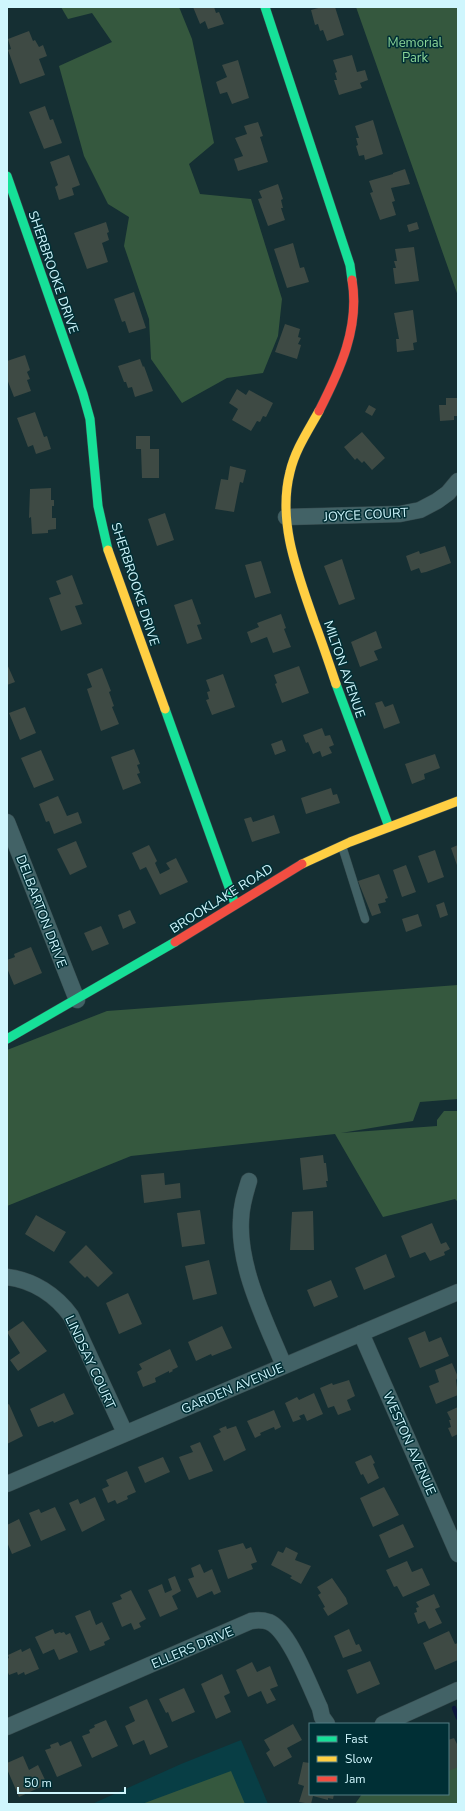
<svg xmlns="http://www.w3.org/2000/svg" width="465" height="1811" font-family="'Nunito Sans',sans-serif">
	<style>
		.built { fill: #083e45 }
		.green { fill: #35583e }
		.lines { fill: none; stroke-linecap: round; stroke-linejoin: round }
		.stream { stroke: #0b163e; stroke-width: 4.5 }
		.building { fill: #3e4a44 }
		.lane-casing { stroke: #374c4f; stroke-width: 9 }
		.street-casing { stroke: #374c4f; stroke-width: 17 }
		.fast-casing { stroke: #374c4f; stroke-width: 10 }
		.slow-casing { stroke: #374c4f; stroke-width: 10 }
		.jam-casing { stroke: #374c4f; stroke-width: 10 }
		.lane { stroke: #426266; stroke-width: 8 }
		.street { stroke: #426266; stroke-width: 16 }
		.fast { stroke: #16e098; stroke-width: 9 }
		.slow { stroke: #ffcf43; stroke-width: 9 }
		.jam { stroke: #f24e42; stroke-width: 9 }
		.labels { text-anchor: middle; stroke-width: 3; stroke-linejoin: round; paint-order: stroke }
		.park-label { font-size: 13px; fill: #8ad497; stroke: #002f35 }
		.street-label { font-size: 13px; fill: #cff6fd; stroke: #002f35 }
	</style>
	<rect width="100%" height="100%" fill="#152f33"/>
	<path class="built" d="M241,1740l27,64h-176l89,-40z"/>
	<path class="green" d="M61,7h118l13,32 22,104 -25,21 11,30 51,5 31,100 -4,37 -15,37 -36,5 -45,25 -31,-44 -2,-40 -25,-73 5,-29 -21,-13 -24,-48 -25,-90 53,-24 -20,-29 -24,6z
		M356,7h102v289z
		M458,985v114l-38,3 -7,19 -72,12 96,-7v-6l7,-9h14v91l-3,-3 -72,18 -48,-83 -204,22 -124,50v-156l100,-39z
		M458,1753v51h-103l7,-10h86v-37z
		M231,1771l14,33h-103z"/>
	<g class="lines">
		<path class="stream" d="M454,1708l4,10"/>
	</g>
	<path class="building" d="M193,7h21l2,6 3,-1 5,12 -16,5 -3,-8 -5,3z
		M322,7h13l9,28 -17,6 -4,-11 -3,1 -2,-7 -3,1 -4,-15z
		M29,31l4,10 2,-1 4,7 4,-2 4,11 -8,3 6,16 -25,9 -12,-34 3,-1 -3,-10z
		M352,55l5,17 8,-2 3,10 -8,3 2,5 -23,7 -5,-15h3l-2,-7 2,-1 -4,-12z
		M238,60l11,38 -17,6 -5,-12 -7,2 -4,-12 11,-5 -5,-12z
		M45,106l5,14 3,-1 9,24 -18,6 -15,-37z
		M373,120l10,34 -18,6 -1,-5 -5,1 -3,-10 2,-1 -2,-7h3l-4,-12z
		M258,122l5,14 -3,1 8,25 -30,9 -4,-12 9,-3 -8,-18 12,-4 -3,-8z
		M69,155l11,30 -8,3 2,7 -15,5 -4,-13 3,-2 -8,-23z
		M405,169l5,15 -19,4 4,13 -3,1 4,13 -16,5 -10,-27 3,-1 -4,-11 24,-7v-1z
		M278,184l5,15 -2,1 2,8h-2l4,12 -17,6 -10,-27 4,-1 -3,-7z
		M106,222l3,10 -2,1 2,7 -7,3 6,19 -21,7 -13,-36z
		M417,222l2,7 -10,3 -2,-7z
		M293,243l7,25 4,-1 5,15 -22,6 -13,-39z
		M414,247l5,34 -24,3 -2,-16h3l-2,-7h3l-2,-12z
		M134,292l12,36 -17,5 -4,-12 -3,1 -8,-23z
		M413,310l4,32 -4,1 1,7 -17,2 -1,-13h3l-5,-26z
		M285,324l15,5 -2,8 3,1 -3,6 3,1 -4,14 -22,-7z
		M25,355l5,15 -3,2 3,7 -3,1 4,11 -17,6 -7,-18v-18z
		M140,359l3,8 1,-1 9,25 -18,6 -3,-10 -4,1 -2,-6h-2l-6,-16z
		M237,389l9,6 3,-5 24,13 -7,14 -3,-1 -3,6 -3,-1 -6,10 -19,-11 6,-11 -9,-6z
		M446,398h12v18h-4v4l-14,1 -1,-16h7z
		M369,405l7,4 -4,7 -7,-4z
		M35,412l9,25 3,-1 4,13 -15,5 -3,-9 -5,2 -11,-29z
		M362,432l23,26 -13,12 -8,-9 -2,2 -5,-5 -2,2 -11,-13z
		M136,436h14v13h9v29h-17l-1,-29h-5z
		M230,466l16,4 -3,13 -3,-1 -6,30 -19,-3 6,-30 7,1z
		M51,488v12h3v6h-2v12h4v11l-8,1v3l-16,1 -1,-17 -2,1 1,-29z
		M165,513l9,27 -17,6 -9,-27z
		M445,546l6,17 -25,9 -5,1 -2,-5 -8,3 -5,-15 13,-5 1,3z
		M342,559l13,40 -16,6 -15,-39z
		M261,561l10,32 -16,5 -10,-33z
		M72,575l11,29 -8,2 7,18 -21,7 -12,-33 12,-4 -5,-13z
		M192,599l9,25 -4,1 5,14 -15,5 -13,-39z
		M281,614l5,14 -2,1 7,18 -18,6 -6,-16 -16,6 -4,-11 12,-5 -2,-4z
		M376,631l6,17 -8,3 4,9 -18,7 -9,-25z
		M7,664l8,18 -8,3z
		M299,666l10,27 -27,10 -7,-19 2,-1 -3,-8z
		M102,668l9,23 -2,1 5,14 -2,1 7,17 -18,7 -14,-42 5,-2 -5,-13z
		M223,674l12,33 -23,8 -6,-15 3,-1 -2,-7 3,-1 -4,-11z
		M382,701l3,6 8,-3 7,19 -16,6 -9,-26z
		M25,707l11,26 -16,7 -11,-27z
		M322,728l3,8 5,-1 4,10 -5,2 3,6 -10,4 -2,-6 -7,3 -5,-12 -2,1 -3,-8z
		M282,740l4,11 -11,4 -4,-11z
		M134,749l6,15 -3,1 3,8 -3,1 4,9 -18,7 -12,-33z
		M41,750l13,30 -20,8 -13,-30z
		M435,754l5,14 -16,6 1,5 -13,5 -7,-20z
		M331,788l2,7 4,-1 3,9 -34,11 -5,-16z
		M58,796l9,20 11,-4 4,11 -28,11 -5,-13 -3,1 -7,-18z
		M274,815l6,18 -28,9 -8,-23 7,-2 2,5z
		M76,841l11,26 -17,8 -13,-26z
		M149,845l8,16 -2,2 5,11 10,-5 -4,-6 10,-5 12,24 -28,13 -14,-28 -6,3 -8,-17z
		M458,845v23l-7,-20z
		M435,850l9,27 -16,6 -10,-27z
		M406,865l10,27 -14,5 -9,-27z
		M379,874l9,24 -3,1 1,3 -8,2 3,9 -9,3 -14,-35z
		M444,902l4,13 -8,3 -4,-13z
		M130,910l6,13 -13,6 -5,-14z
		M418,914l4,12 -16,6 -4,-13z
		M101,926l8,18 -17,7 -8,-18z
		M31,947l11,26 -28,12 -7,-17v-8l8,-3 -1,-3z
		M323,1155l1,8h2l2,18h-2l1,6 -24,3 -3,-32z
		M164,1173l1,12 15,-2 1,15 -37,5 -3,-28z
		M200,1210l5,34 -23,3 -5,-34z
		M313,1211l1,39h-24l2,-38z
		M36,1215l30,17 -12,20 -29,-18z
		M432,1223l9,21 5,-2 4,7 -6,3 1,3 -15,6 -5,-9 -15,6 -9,-22z
		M86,1245l27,28 -15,14 -11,-11 -2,2 -16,-16z
		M386,1254l9,23 -31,13 -9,-22z
		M209,1260l8,34 -24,6 -8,-34z
		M331,1280l7,17 -24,10 -7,-17z
		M128,1293l14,31 -23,10 -13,-31z
		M23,1321l24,30 -29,20 -8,-11 10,-7 -13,-21z
		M222,1326l10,22 -20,8 -1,-2 -15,7 -8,-19z
		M425,1331l4,11 12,-5 8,19 -29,12 -12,-30z
		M170,1349l8,18 -6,3 1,1 -4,2v-2l-14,7 1,4 -13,5 -6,-15 5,-3 -3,-5z
		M452,1363l6,14 -2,3 2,15 -22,9 -7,-18 10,-4 -4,-12z
		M349,1380l6,16 -8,4 4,10 -13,5 -4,-9 -6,2 -8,-20 12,-5 1,2z
		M64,1393l10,21 -20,9 -1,-2 -15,6 -8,-18z
		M314,1393l9,21 -16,7 -3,-7 -5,2 2,3 -8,3 -8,-19 12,-6 2,3z
		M9,1404l14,32 -16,8v-39z
		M458,1407v27l-6,3 -4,-9 3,-1 -2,-7h2l-4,-8z
		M274,1410l7,17 -6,3 -1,-3 -14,6 1,2 -6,3 -8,-17z
		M226,1426l1,3 9,-3 10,24 -22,11 -11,-25 8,-4 -2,-3z
		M200,1442l13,29 -24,9 -10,-23 14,-5 -3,-6z
		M371,1455l4,8 -2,1 6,14 -11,6 -5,-10 -2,1 -6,-13z
		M163,1457l7,15 -25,11 -7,-16z
		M127,1471l9,21 -9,4 1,3 -11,5 -2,-4 -7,3 -6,-14 7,-3 -3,-6z
		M384,1487l15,28 -26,12 -13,-29z
		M95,1497l10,23 -23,12 -13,-29 9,-4 2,5z
		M55,1507l11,23 -25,11 -12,-28 10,-4 2,4z
		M19,1519l12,27 -19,8 -5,-12v-17z
		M403,1524l11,23 -25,11 -10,-23z
		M243,1543l3,6 5,-2 6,15 -6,2 2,5 -25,10 -10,-29z
		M286,1547l12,6 -3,7 16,6 -10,18 -11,-6 2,-2 -21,-11 7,-14 5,2z
		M407,1561l5,11 10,-4 8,17 -27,12 -6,-11 -3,1 -8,-17z
		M200,1564l4,9 8,-4 9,23 -7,3 -2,-4 -15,7 -9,-19 6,-2 -3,-9z
		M175,1576l6,15 -9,5 6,13 -18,8 -12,-27 14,-6 3,9 7,-3 -4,-11z
		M332,1578l14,20 2,6 -20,12 -5,-8 2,-1 -7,-12 3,-2 -4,-6z
		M131,1590l15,29 -7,4 2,4 -7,3 -3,-7 -9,4 -10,-24 10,-4 -2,-4z
		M434,1594l6,13 -5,2 7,14 -13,6 -4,-8 -7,3 -4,-11 3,-1 -1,-4 3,-1 -3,-5z
		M90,1610l6,15 6,-3 8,17 -6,3 1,3 -15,6 -15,-35z
		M53,1629l2,5 5,-2 1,1 3,-1 2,3 4,-2 8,19 -19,8 -5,-11 -11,5 -8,-17z
		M349,1629l7,16 3,-1 3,7 -19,7 -9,-22z
		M449,1631l6,13 3,-1v17l-23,10 -12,-27z
		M30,1648l9,21 -14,6 -1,-3 -6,3 -1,-3 -8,3 -2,-5v-11l2,-1 -1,-3 13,-6 1,3z
		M370,1661l10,23 -23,10 -10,-24z
		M252,1662l5,10 13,-6 8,20 -8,3 6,11 -9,4 -6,-13 -13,6 -12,-27z
		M222,1674l8,19 -6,3 7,16 -15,7 -15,-35z
		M184,1688l11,24 -23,10 -4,-10 -2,1 -7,-14z
		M147,1699l21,48 -18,8 -6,-15 -11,5 -8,-19 10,-5 -6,-14z
		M106,1720l12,26 -26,12 -10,-22 8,-3 -1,-3 6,-3 -1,-2z
		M293,1724l9,16 -15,8 5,9 -18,10 -8,-14 4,-3 -6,-10z
		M454,1738l4,8v21l-10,4v-31z
		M71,1741l11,25 -25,11 -12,-27 6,-2 -1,-3 8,-3 2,4z
		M23,1756l6,14 9,-5 9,19 -28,13 -12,-28v-6z
		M303,1762l7,1v31h24l-1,5 -5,-1v2l-15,-4 -2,8 -12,-2 5,-16 -6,-2z"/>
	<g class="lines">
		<g class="lane-casing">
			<path id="lane" d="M342,846l23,73"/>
		</g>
		<g class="street-casing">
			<path id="street" d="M286,517l114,-3 20,-4 17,-9 11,-8 10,-12
				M7,822l70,178
				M249,1181c-4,13 -8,25 -8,39 -3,48 25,102 43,146
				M7,1277c26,3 49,18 64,39l54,117
				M361,1333l97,221
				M7,1484l451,-192
				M383,1724l75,-34
				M7,1727l244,-106c6,-1 12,-1 18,1 20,8 41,65 51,86l2,9 5,7"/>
		</g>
		<g class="fast-casing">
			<path id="fast" d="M265,7l85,258 2,15
				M7,176l76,218 7,25 8,87 10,44
				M336,684l53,143
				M165,709l70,195
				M7,1039l168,-97"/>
		</g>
		<g class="slow-casing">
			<path id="slow" d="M319,411c-11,20 -24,39 -29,61 -13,50 8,102 24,149 8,21 15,42 22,63
				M108,550l57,159
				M302,864l48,-22 108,-41"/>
		</g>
		<g class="jam-casing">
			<path id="jam" d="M319,411c21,-41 41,-84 33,-131
				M175,942l127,-78"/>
		</g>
		<use href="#lane" class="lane"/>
		<use href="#street" class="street"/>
		<use href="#fast" class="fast"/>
		<use href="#slow" class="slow"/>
		<use href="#jam" class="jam"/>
	</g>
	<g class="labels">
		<g class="park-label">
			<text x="415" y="47">Memorial<tspan x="415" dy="15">Park</tspan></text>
		</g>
		<g class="street-label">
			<text transform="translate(54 272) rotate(71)" y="5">SHERBROOKE DRIVE</text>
			<text transform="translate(366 514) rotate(-3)" y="5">JOYCE COURT</text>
			<text transform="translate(136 584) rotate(72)" y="5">SHERBROOKE DRIVE</text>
			<text transform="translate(345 669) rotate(71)" y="5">MILTON AVENUE</text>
			<text transform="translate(221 898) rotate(-32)" y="5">BROOKLAKE ROAD</text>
			<text transform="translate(42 911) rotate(69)" y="5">DELBARTON DRIVE</text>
			<text transform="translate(91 1362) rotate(65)" y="5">LINDSAY COURT</text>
			<text transform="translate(232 1388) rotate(-23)" y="5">GARDEN AVENUE</text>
			<text transform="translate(410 1443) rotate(66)" y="5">WESTON AVENUE</text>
			<text transform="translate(192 1647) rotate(-23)" y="5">ELLERS DRIVE</text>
		</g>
	</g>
	<rect width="465" height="1811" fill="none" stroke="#cff6fd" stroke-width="16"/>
	<rect x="309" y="1723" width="140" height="72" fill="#002f35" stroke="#537f85"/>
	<rect x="317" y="1736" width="20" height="6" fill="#16e098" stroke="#537f85"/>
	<text x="345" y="1743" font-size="12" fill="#cff6fd">Fast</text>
	<rect x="317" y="1756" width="20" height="6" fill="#ffcf43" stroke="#537f85"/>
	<text x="345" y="1763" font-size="12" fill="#cff6fd">Slow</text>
	<rect x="317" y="1776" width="20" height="6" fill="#f24e42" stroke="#537f85"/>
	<text x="345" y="1783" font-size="12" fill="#cff6fd">Jam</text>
	<path d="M18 1787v6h107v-6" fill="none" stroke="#cff6fd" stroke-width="2"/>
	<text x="24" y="1787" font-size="12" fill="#cff6fd" stroke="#002f35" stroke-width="3" paint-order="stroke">50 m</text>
</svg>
